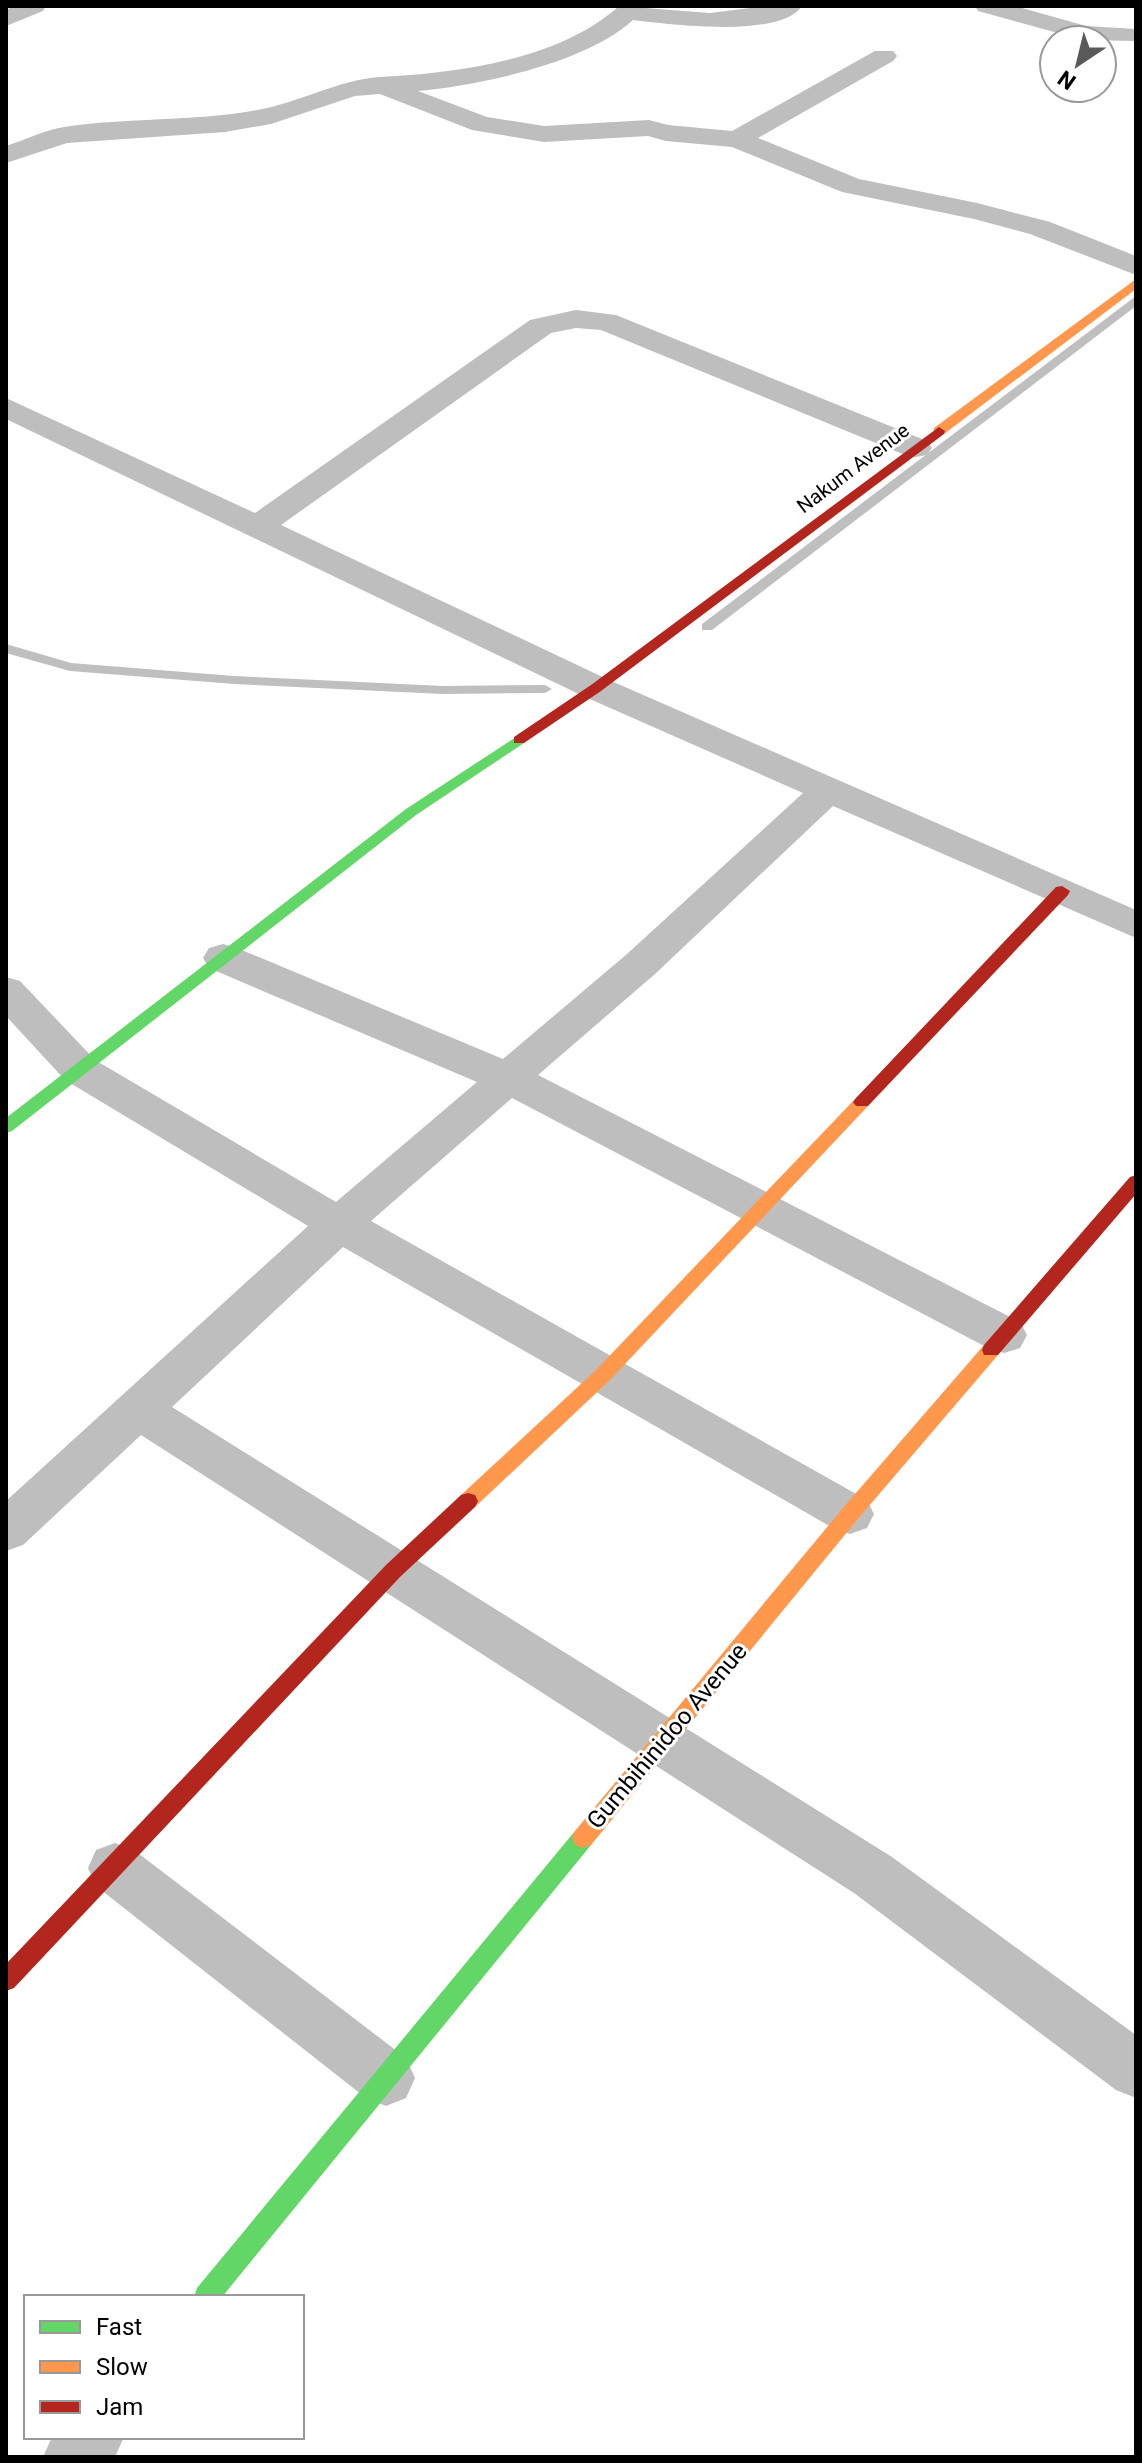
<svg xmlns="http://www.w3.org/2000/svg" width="1142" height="2463" font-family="Roboto,sans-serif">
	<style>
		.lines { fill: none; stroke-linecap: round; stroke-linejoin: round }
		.stream { fill: #bfbfbf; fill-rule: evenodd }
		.street { fill: #bebebe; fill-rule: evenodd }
		.fast { fill: #63d668; fill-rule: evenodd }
		.slow { fill: #ff974d; fill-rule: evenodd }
		.jam { fill: #b3261e; fill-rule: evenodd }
		.labels { text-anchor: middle; stroke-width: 6; stroke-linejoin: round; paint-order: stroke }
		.far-street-label { font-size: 20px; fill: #000; stroke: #fff }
		.street-label { font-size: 24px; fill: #000; stroke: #fff }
	</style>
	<rect width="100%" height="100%" fill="#fff"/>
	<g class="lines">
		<path class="stream" d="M1136,296v10l-424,324h-10v-6z
			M6,644l65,19 163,13 209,10 102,-1 7,4 -7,4 -102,1 -209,-10 -164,-13 -64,-18z"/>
		<path class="street" d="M14,6h32l-3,5 -37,15v-16z
			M619,6l91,7 57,-7h35c-22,33 -134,18 -169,14 -47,43 -152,65 -215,71l69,26 57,9 105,-6 19,5 64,6 143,-80h18l4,5 -4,5 -135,77 101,41 118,24 73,19 86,34v19l-106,-41 -56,-15 -132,-27 -110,-45 -66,-6 -18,-5 -104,6 -72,-12 -92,-36 -25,2 -84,28 -46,8 -158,11 -61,20v-17c19,-6 38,-16 58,-19 63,-10 129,-5 193,-17 42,-7 80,-30 123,-33 78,-4 179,-17 239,-71z
			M975,6h40l71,20 50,3v12l-53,-1 -105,-29z
			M576,310l40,5 311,126 5,7 -5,7 -11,2 -11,-2 -304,-125 -25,-2 -25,5 -270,192 328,155 527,230v28l-303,-132 -178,168 -117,101 482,247 7,13 -7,13 -16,5 -16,-5 -476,-250 -141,123 496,279 7,14 -7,14 -17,6 -17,-6 -490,-281 -171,160 720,450 244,178v63l-20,-8 -262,-197 -713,-458 -118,110 -17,6v-50l302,-275 -243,-146 -59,-64v-39l14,4 75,79 241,142 141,-120 -268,-114 -6,-10 6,-10 14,-4 14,4 266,111 124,-105 176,-161 -220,-97 -577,-277v-21l249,115 275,-193z
			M115,1843l19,7 272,208 9,20 -9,20 -20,8 -20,-8 -270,-212 -8,-18 8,-18z
			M52,2437h72l-9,20h-72z"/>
		<path class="fast" d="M519,735l5,2v6l-108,72 -404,316 -6,2v-15l400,-309z
			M583,1828l8,3 3,7 -3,7 -369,452h-28l3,-9 378,-457z"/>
		<path class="slow" d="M1136,279v10l-192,145h-10v-6z
			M862,1096l6,2 3,4 -3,4 -259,275 -134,126 -7,2 -7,-2 -3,-6 3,-6 134,-124 261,-273z
			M991,1343l7,2 2,5 -2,5 -141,165 -266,325 -8,3 -8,-3 -3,-7 3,-7 268,-323 141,-163z"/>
		<path class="jam" d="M939,427l6,4 -1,3 -343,257 -77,52h-10v-6l77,-52z
			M1062,886l8,5 -2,4 -200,211h-12l-3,-4 3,-4 200,-211z
			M1136,1175v19l-138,161h-14l-2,-5 2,-5 146,-168z
			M468,1493l7,2 3,6 -3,6 -75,70 -386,411 -8,3v-27l380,-399 75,-70z"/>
	</g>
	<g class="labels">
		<g class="far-street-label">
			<text transform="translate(853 468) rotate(-37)" y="7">Nakum Avenue</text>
		</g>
		<g class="street-label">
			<text transform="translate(667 1736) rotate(-50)" y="8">Gumbihinidoo Avenue</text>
		</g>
	</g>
	<rect width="1142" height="2463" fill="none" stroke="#000000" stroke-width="16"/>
	<rect x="24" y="2295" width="280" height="144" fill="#ffffff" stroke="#999999" stroke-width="2"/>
	<rect x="40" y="2321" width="40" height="12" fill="#63d668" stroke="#999999" stroke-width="2"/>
	<text x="96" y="2335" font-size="24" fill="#000000">Fast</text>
	<rect x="40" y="2361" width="40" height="12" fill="#ff974d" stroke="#999999" stroke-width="2"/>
	<text x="96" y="2375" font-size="24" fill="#000000">Slow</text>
	<rect x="40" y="2401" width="40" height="12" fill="#b3261e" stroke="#999999" stroke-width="2"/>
	<text x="96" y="2415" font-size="24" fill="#000000">Jam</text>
	<g transform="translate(1078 64) rotate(215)"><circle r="38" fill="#ffffff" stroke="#999999" stroke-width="2"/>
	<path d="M0-6L14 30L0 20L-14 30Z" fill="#595959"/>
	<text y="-12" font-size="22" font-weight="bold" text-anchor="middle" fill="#000000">N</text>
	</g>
</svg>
